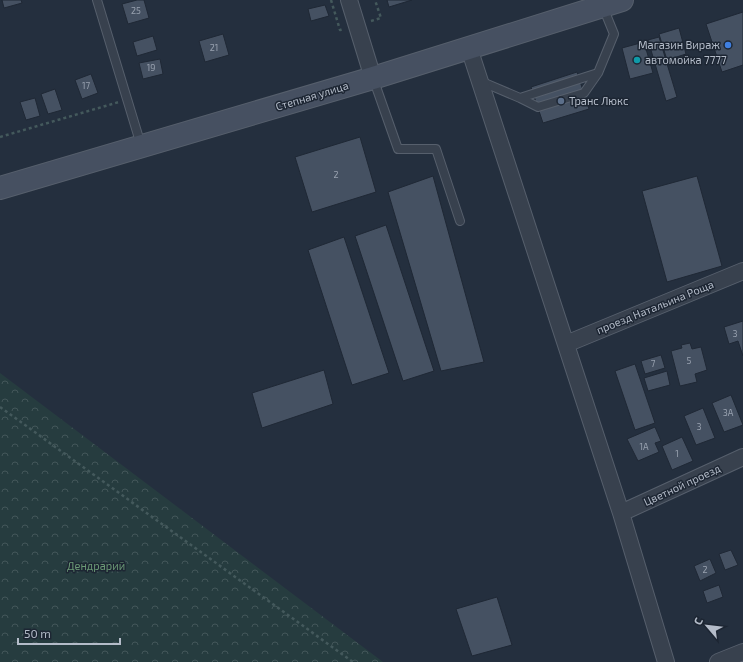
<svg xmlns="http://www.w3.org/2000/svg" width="743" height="662" font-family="'Exo 2',sans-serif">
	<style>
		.forest { fill: url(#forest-crowns) }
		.building { fill: #455162; stroke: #1f2835 }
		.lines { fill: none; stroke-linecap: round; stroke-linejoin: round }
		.lane-casing { stroke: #565f6c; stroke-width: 10 }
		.street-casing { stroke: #565f6c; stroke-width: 18 }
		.secondary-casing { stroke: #565f6c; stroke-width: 24 }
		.path { stroke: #44595c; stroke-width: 2.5; stroke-dasharray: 3 3; stroke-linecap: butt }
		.lane { stroke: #38414e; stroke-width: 8 }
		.street { stroke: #38414e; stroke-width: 16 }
		.secondary { stroke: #465061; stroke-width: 22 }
		.shop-dot { fill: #3f7fe0; stroke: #1d2633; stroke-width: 1.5 }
		.culture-dot { fill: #0f9aa8; stroke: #1d2633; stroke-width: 1.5 }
		.service-dot { fill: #5c6f8a; stroke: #1d2633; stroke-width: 1.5 }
		.labels { text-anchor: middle; stroke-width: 3; stroke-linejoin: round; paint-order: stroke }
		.number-label { font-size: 9px; fill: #98a1af }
		.poi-label { font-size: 11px; fill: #b4bcc9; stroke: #1d2633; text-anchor: start }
		.street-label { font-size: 11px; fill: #b4bcc9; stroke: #1d2633 }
		.park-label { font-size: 11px; fill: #6b9a76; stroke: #1d2633 }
	</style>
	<defs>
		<pattern id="forest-crowns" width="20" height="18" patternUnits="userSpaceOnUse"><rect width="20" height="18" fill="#263c3f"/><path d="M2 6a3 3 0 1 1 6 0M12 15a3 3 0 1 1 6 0" fill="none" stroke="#435659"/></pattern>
	</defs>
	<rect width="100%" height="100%" fill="#242f3e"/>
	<path class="forest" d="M0,373l383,289h-383z"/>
	<path class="building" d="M2,0h19l1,3 -18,5z
		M137,0h7l5,18 -21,6 -6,-20z
		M387,0h25l-23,7z
		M325,5l4,11 -18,5 -3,-12z
		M743,12v53l-21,7 -16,-48z
		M679,28l7,26 -19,6 -8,-26z
		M223,34l6,21 -24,7 -6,-21z
		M153,36l4,14 -20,6 -4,-14z
		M659,37l18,60 -11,4 -18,-61z
		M644,42l9,31 -23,6 -8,-31z
		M160,59l3,15 -20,5 -4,-16z
		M577,72l12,37 -46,14 -12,-36z
		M91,74l7,19 -16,6 -7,-19z
		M55,89l7,21 -14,4 -7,-20z
		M35,98l5,18 -14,4 -6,-18z
		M360,137l16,55 -64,20 -17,-55z
		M433,176l51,186 -43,9 -53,-179z
		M697,176l25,90 -55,16 -25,-91z
		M386,225l48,146 -31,10 -48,-145z
		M344,237l45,136 -37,12 -44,-135z
		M743,321v35l-5,-15 -9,3 -5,-17z
		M690,343l2,6 9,-2 6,23 -12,4 2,8 -17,4 -9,-35 11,-3 -1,-3z
		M661,355l4,13 -20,6 -4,-13z
		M635,364l20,59 -20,7 -20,-59z
		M324,370l9,34 -71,24 -10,-35z
		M667,371l3,14 -22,6 -4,-13z
		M731,395l12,30 -19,7 -12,-29z
		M703,408l12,30 -19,7 -12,-29z
		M655,427l6,14 -6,2 4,9 -21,9 -11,-22z
		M682,437l11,24 -21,9 -10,-24z
		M731,550l7,15 -13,5 -6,-16z
		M710,559l6,14 -16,8 -6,-15z
		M719,585l4,12 -16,6 -4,-12z
		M497,597l15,48 -40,11 -16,-47z"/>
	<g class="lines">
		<g class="lane-casing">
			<path id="lane" d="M97,0l44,145
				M373,78l25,71h38l24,72
				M480,81l40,17 78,-25 16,-39 -11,-27
				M520,98l18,9 46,-14 14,-20"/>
		</g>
		<g class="street-casing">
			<path id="street" d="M349,0l24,78
				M469,48l152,465 45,149
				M566,344l177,-73
				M621,513l122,-56
				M718,662l25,-10"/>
		</g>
		<g class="secondary-casing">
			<path id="secondary" d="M0,188l373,-110 249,-78"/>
		</g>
		<path class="path" d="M331,0l9,30 3,-1
			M371,21l10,-3 -6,-18
			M0,137l119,-35
			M0,407l353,255"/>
		<use href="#lane" class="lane"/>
		<use href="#street" class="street"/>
		<use href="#secondary" class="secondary"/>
	</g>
	<circle class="shop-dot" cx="728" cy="45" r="4"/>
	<circle class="culture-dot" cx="637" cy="60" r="4"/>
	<circle class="service-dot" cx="561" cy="101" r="4"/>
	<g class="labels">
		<g class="number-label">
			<text x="136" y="14">25</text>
			<text x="214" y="51">21</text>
			<text x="151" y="71">19</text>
			<text x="86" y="89">17</text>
			<text x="336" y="178">2</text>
			<text x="735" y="337">3</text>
			<text x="689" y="364">5</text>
			<text x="653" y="367">7</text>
			<text x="728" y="416">3А</text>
			<text x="699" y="430">3</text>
			<text x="644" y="450">1А</text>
			<text x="677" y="457">1</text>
			<text x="705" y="573">2</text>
		</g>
		<g class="poi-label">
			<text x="720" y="49" text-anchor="end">Магазин Вираж</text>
			<text x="645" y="64">автомойка 7777</text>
			<text x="569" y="105">Транс Люкс</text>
		</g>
		<g class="street-label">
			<text transform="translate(312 96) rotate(-17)" y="4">Степная улица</text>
			<text transform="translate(655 307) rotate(-22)" y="4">проезд Натальина Роща</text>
			<text transform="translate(682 485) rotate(-25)" y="4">Цветной проезд</text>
		</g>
		<g class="park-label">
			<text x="96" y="570">Дендрарий</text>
		</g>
	</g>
	<g transform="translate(707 626) rotate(298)" stroke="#1d2633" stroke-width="3" paint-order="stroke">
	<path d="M0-3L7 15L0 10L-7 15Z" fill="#b4bcc9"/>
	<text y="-6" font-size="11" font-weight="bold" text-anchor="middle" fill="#b4bcc9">С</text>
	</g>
	<path d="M18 638v6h102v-6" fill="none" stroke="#b4bcc9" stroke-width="2"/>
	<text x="24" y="638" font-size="12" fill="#b4bcc9" stroke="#1d2633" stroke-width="3" paint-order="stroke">50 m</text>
</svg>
